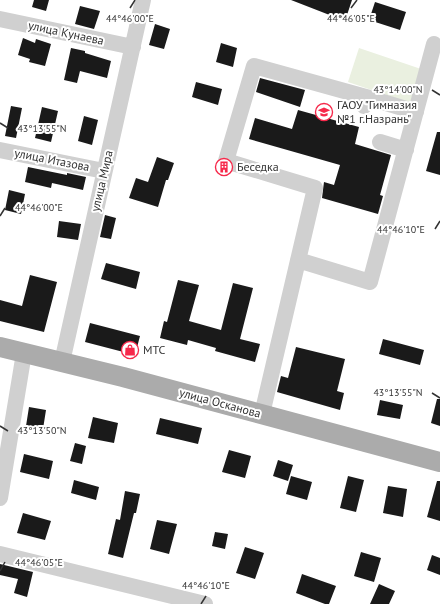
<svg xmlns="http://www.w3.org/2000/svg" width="440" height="604" font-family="'PT Sans',sans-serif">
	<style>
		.green { fill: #eaf0e0 }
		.building { fill: #1a1a1a }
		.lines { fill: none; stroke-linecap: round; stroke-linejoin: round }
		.minor { stroke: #d0d0d0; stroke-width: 16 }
		.major { stroke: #ababab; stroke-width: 20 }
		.ticks { fill: none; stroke: #333; stroke-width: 1.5 }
		.labels { text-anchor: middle; stroke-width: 4; stroke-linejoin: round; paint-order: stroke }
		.street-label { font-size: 12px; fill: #333; stroke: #fff }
		.poi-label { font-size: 12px; fill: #333; stroke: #fff; text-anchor: start }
		.ticks-label { font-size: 10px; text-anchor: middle; fill: #333; stroke: #fff; stroke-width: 4; stroke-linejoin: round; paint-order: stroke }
	</style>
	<rect width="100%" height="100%" fill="#fff"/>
	<path class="green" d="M359,48l62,21 -11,34 -62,-21z"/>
	<path class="building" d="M34,0h15l-3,11 -14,-4z
		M291,0h61l-7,21z
		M375,2l31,10 -6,18 -31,-10z
		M80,6l20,5 -6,18 -19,-5z
		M155,24l15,5 -6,20 -15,-4z
		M23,38l12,5 1,-4 15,5 -6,22 -16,-4 1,-3 -12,-4z
		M221,43l16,5 -4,19 -17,-5z
		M71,48l14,3v2l26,8 -4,17 -27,-7 -3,12 -13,-3z
		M260,78l45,12 -5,17 -44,-15z
		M196,82l26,7 -4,16 -26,-8z
		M11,106l11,2 -6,30 -11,-2z
		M42,107l16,4 -7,31 -16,-4z
		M298,110l61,17 -4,17 36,11 -11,40 3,1 -5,18 -56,-16 2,-16 10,3 6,-20 -91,-26 6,-21 37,11z
		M84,116l14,4 -6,25 -14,-4z
		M437,132h3v43l-14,-4z
		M157,157l17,6 -6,17h-2l-8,27 -29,-9 7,-20 12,4z
		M28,167l39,8v-2l19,4 -3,13 -31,-7 -1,5 -26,-6z
		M9,190l16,4 -4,20 -16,-4z
		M105,215l11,3 -5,21 -11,-2z
		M59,221l22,3 -3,16 -21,-3z
		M106,263l34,9 -4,17 -35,-10z
		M30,275l27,7 -13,50 -44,-11v-21l22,6z
		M178,280l21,5 -10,36 32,9 12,-47 20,5 -13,51 20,5 -5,18 -40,-11 1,-3 -28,-8 -1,5 -27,-7 4,-17 3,1z
		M90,323l50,13 -5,19 -50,-13z
		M383,339l41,11 -4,15 -41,-11z
		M296,347l49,12 -8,32 7,2 -4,17 -63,-18 4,-16 7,2z
		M437,399h3v27l-9,-3z
		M380,400l23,5 -3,14 -23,-4z
		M29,407l17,3 -3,19 -17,-3z
		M93,417l25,6 -4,20 -26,-5z
		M160,418l42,10 -4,16 -42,-10z
		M75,443l11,3 -4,18 -12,-3z
		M229,450l22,6 -6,22 -23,-6z
		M24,454l29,7 -4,18 -29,-7z
		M278,460l15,5 -5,16 -15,-5z
		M291,476l21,6 -5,18 -21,-6z
		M348,476l16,4 -8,32 -16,-4z
		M74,480l25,7 -3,13 -25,-7z
		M437,481h3v40l-13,-4z
		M388,486l19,3 -4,28 -20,-4z
		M125,491l15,3 -4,19h-2l-11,45 -15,-4 8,-35 4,1z
		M23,513l28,8 -6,19 -28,-7z
		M157,520l20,4 -8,30 -19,-5z
		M215,532l13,2 -3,15 -13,-3z
		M245,547l19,6 -9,26 -19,-6z
		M361,552l20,6 -7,24 -20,-6z
		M432,555l8,3v17l-13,-5z
		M0,564l33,8 -6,25 -13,-4 4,-14 -18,-4z
		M302,574l34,12 -7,18h-4l-29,-11z
		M379,584l16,7 -6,13h-19z"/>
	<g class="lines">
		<path class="minor" d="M0,19l133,28
			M364,106l2,-9 50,15
			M380,142l26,8
			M0,150l104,21
			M298,260l72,22 64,-238
			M62,362l81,-362
			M262,414l53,-226 -89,-27 28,-95 112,31
			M0,498l24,-145
			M0,554l205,50"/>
		<path class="major" d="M0,347l123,30 317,85"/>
	</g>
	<path class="ticks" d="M130,8l5,-8M351,8l6,-8M432,90l8,5M0,123l8,5M0,216l5,-8M435,229l5,-8M432,393l8,5M0,426l8,5M0,571l5,-9M201,604l5,-8"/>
	<defs>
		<g id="school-ring" transform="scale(0.9)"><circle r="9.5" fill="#fff" stroke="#f6284a" stroke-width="1.5"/><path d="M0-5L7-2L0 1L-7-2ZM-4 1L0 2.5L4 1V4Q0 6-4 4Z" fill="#f6284a"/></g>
		<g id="building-ring" transform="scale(0.9)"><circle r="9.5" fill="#fff" stroke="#f6284a" stroke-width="1.5"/><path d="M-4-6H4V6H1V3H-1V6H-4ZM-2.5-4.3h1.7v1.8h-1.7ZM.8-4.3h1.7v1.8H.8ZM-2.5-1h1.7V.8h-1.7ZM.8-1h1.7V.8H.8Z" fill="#f6284a"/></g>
		<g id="shop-ring" transform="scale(0.9)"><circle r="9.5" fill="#fff" stroke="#f6284a" stroke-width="1.5"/><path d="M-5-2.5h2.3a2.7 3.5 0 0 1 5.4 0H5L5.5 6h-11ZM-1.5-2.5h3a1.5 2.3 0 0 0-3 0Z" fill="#f6284a"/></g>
	</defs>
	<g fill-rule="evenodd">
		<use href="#school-ring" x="324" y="112"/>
		<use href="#building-ring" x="224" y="167"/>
		<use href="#shop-ring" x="130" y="350"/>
	</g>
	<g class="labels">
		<g class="street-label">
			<text transform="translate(66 33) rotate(12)" y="4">улица Кунаева</text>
			<text transform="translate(52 160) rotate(11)" y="4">улица Итазова</text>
			<text transform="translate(102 181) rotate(-77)" y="4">улица Мира</text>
			<text transform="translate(220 403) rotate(15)" y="4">улица Осканова</text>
		</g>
		<g class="poi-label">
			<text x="337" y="109">ГАОУ "Гимназия<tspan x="337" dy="14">№1 г.Назрань"</tspan></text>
			<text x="237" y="171">Беседка</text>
			<text x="143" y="354">МТС</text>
		</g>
	</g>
	<g class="ticks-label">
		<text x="130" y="22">44°46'00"E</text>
		<text x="351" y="22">44°46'05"E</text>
		<text x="398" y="93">43°14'00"N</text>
		<text x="42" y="132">43°13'55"N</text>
		<text x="39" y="211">44°46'00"E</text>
		<text x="401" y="233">44°46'10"E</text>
		<text x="398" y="396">43°13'55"N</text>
		<text x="42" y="434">43°13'50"N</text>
		<text x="39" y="566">44°46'05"E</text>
		<text x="206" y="589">44°46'10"E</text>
	</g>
</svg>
